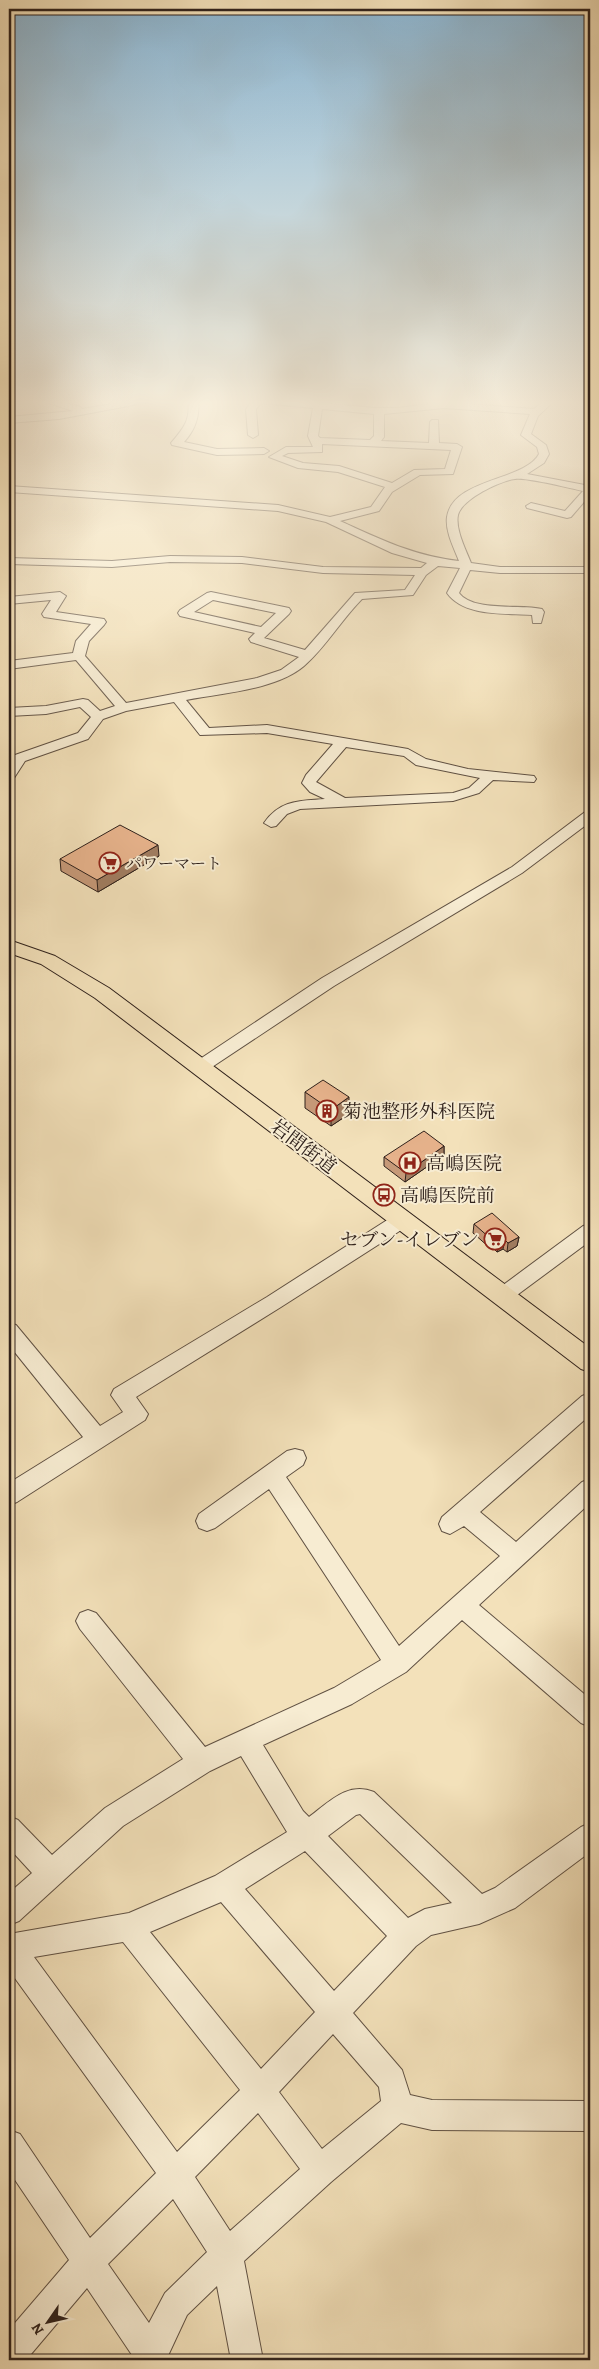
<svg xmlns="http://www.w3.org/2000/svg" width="599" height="2369" font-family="Alegreya,'Noto Serif JP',serif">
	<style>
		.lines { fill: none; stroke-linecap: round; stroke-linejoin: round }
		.minor-casing { stroke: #605143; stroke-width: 2 }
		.major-casing { stroke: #2f211b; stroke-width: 2 }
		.minor { fill: #f7ecd2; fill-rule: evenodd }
		.major { fill: #f3e1ba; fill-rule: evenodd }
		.wall { fill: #c69978; stroke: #2f211b }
		.shaded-wall { fill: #a17d61; stroke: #2f211b }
		.building { fill: #e6b28b; stroke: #2f211b }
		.labels { text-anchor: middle; stroke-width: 4; stroke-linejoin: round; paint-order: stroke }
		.far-poi-label { font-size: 16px; fill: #2f211b; stroke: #f7ecd2; text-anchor: start }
		.poi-label { font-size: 19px; fill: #2f211b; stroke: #f7ecd2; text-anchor: start }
		.street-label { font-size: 19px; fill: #2f211b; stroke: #f7ecd2 }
	</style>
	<rect width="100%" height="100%" fill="#f3e1ba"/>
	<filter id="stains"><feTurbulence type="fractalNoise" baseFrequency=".004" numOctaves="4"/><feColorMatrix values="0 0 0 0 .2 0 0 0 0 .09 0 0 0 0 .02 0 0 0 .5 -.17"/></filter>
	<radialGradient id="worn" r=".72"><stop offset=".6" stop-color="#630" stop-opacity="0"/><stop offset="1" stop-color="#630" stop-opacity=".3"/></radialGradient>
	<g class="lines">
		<g class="minor-casing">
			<path id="minor" d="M40,400h16l24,7 2,2 54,-9h24l-101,19 -50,4v-6l64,-6z
				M188,400h10c2,17 -3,30 -14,42l33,7 47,-1 5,3 -5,3 -47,1 -45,-10 -1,-2c12,-14 20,-23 17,-43z
				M250,400h39l86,8h23l46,-6 90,7 10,-9h11l-17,16 -7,18 15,11 3,9 -5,9 -17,11 63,12v9l-19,22 -4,1 -40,-10 -1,-2 5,-3 34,8 18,-20c-14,-3 -57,-14 -68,-12 -15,2 -53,20 -57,36 -3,14 8,35 13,48l29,4h90v6h-90l-30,-3 -11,23c14,19 62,11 83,16l2,3 -3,11h-8l-1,-8c-27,-2 -68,2 -85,-22l13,-25 -22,-2 -12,9 -13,20 -51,4c-21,21 -36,48 -58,67 -28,24 -83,27 -118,34l23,28 58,-3 141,24 18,10 42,10 66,7 2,3 -2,3 -41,-2 -14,13 -26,8 -153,8 -13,5 -11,12 -5,1 -7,-4c16,-23 35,-22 61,-24l-15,-7 -8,-9 4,-8 27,-31 -66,-11 -67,2 -26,-33 -48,9 -23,8 -15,20 -63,22 -11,17 -5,1v-14l6,-10 63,-22 13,-16 -11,-10 -34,7 -37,2v-8l37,-2 37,-7 5,1 12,11 15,-5 -39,-46 -67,9v-8l64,-8 3,-12 15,-17 -47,-7 -2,-3 9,-14 -42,4v-7l51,-5 6,4 -10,16 48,7 2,3 -2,3 -15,16 -4,15 41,47 131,-25 24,-8 18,-13 -48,-15 -2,-3 6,-6 -75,-17 -2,-3 2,-3 27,-17 4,-1 78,16 2,3 -2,3 -25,24 41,12 50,-57 50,-3 10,-15 -92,-2 -81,-10 -72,-1 -58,5 -103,-3v-6l103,3 58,-5 72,1 81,10 98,1 6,-5 -35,-10 -66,-31 -48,-11 -269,-19v-6l269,19 52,12 41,-10 14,-20 -47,-15 -40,-4 -29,-11 17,-10h27l-5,-11 5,-28 -52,-5 -5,6 2,26 -5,3 -5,-3 -2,-26 6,-7zM444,408l86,6 -9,21 16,12 2,7c-14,27 -86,24 -92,63 -2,14 7,31 12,44 -45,-5 -79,-22 -119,-40l39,-10 13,-19 28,-17 33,-1 9,-27 -5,-3 -18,-1 -1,-23h-6l-2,2 -1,21 -48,-2 3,-4v-23zM322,409l52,5v22l-4,4 -50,-2 -2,-2zM322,444l129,6 -6,19 -31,1 -22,13 -53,-17 -36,-3 -21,-7 6,-3 34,-1zM213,600l63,13 -15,14 -67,-15zM346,747l58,9 12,9 64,13 -11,10 -16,5 -108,5 -29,-16z
				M590,811v11l-68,51 -188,113 -128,85 -6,2 -6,-2 -3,-4 3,-4 128,-85 190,-111 73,-55z
				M402,1213l7,2 3,5 -3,5 -128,82 -145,90 12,17 -3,6 -128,82 -8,3v-22l74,-46 -74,-92v-22l7,2 84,101 23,-14 -12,-17 3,-6 153,-92 128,-82z
				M590,1224v17l-81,60 -7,3 -7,-3 -3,-5 3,-5 88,-65z
				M590,1393v22l-110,97 36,30 66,-60 8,-3v24l-111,102 111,94v28l-9,-4 -119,-103 -56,52 -54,32 -89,41 40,66 6,6c20,-15 39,-36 65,-25l108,102 13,-6 86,-61 9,-4v29l-75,56 -36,16 -48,11 -15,11 -63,67 49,57 8,25 22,5 158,1v30l-158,-1 -31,-7 -70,59 -87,79 19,99h-32l-14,-74 -30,29 -21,45h-32v-2l-47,-70 -61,72h-17v-30l60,-70 -60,-89v-41l11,4 70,104 66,-65 -147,-203v-36l120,-21 86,-37 72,-44 -46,-76 -31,15 -87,55 -104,95 -10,4v-32l23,-20 -23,-25v-32l9,4 34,35 53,-47 78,-49 -103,-130 -4,-8 4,-8 8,-3 8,3 109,134 129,-59 47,-28 -112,-171 -54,39 -8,3 -8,-3 -3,-7 3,-7 88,-63 8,-2 8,2 3,7 -3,7 -17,12 113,169 101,-90 -36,-30 -14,8 -8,-3 -3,-7 3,-7 140,-121zM360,1814l92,89 -27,6 -17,9 -80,-82 28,-21zM305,1851l82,85 -53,55 -89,-102zM221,1902l94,110 -54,57 -111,-137zM123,1942l117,148 -63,62 -143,-195zM333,2034l46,53 2,14 -59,48 -43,-57zM258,2113l42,56 -70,62 -35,-54zM173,2199l34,53 -42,41 -16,30 -41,-59z"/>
		</g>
		<g class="major-casing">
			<path id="major" d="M9,940l46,16 54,32 481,360v24l-9,-3 -486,-371 -54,-34 -32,-11z"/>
		</g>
		<use href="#minor" class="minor"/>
		<use href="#major" class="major"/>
	</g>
	<path class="wall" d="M159,856l-61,36 -37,-21 -1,-12z
		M305,1092l44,22 -18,12 -26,-18z
		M444,1146v9l-39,27 -21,-16v-9z
		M474,1224l45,13 -2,9 -10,6 -4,-3 -6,3 -5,-5 -2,1 -17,-15z"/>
	<path class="shaded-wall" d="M158,845l1,11 -61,36 -1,-12z
		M349,1097v17l-18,12v-16z
		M444,1146v9l-39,27 1,-9z
		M519,1237l-2,9 -10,6 1,-9z
		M493,1238l-1,9 -2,1 1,-9z
		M505,1240l-2,9 -6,3 2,-9z"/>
	<path class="building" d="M120,825l38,20 -61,35 -37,-21z
		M323,1080l26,17 -18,13 -26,-18z
		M424,1131l20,15 -38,27 -22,-16z
		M492,1213l27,24 -11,6 -3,-3 -6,3 -6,-5 -2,1 -17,-15z"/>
	<linearGradient id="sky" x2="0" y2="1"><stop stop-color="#8bb7d5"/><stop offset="0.55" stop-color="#faf2e0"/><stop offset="1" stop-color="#faf2e0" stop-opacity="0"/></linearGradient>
	<rect width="599" height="732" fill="url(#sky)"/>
	<defs>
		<g id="supermarket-ring" transform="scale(1.125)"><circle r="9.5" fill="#f7ecd2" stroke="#8f2418" stroke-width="1.5"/><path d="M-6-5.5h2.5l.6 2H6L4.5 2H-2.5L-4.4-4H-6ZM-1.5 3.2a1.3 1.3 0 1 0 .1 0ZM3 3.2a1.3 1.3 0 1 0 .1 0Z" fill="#8f2418"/></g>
		<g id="building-ring" transform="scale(1.125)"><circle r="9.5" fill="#f7ecd2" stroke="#8f2418" stroke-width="1.5"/><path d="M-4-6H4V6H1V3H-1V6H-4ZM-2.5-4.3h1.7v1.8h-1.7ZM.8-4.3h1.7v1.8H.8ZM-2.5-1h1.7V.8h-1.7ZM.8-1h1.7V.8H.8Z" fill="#8f2418"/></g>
		<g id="hospital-ring" transform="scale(1.125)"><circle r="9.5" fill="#f7ecd2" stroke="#8f2418" stroke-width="1.5"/><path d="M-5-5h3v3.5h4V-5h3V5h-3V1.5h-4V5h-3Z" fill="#8f2418"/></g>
		<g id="bus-ring" transform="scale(1.125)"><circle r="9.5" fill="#f7ecd2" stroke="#8f2418" stroke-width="1.5"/><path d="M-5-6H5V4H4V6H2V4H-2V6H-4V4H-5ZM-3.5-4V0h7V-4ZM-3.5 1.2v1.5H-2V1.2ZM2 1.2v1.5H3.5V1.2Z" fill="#8f2418"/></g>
	</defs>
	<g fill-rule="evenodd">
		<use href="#supermarket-ring" x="110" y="863"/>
		<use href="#building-ring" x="327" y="1111"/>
		<use href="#hospital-ring" x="410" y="1163"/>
		<use href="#bus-ring" x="384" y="1195"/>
		<use href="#supermarket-ring" x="495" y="1239"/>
	</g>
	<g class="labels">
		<g class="far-poi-label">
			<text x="126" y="869">パワーマート</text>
		</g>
		<g class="poi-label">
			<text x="343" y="1118">菊池整形外科医院</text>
			<text x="426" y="1170">高嶋医院</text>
			<text x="400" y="1202">高嶋医院前</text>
			<text x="479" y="1246" text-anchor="end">セブン-イレブン</text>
		</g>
		<g class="street-label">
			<text transform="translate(304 1146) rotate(37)" y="7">岩間街道</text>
		</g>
	</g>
	<rect width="599" height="2369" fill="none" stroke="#f3e1ba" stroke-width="30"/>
	<rect x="10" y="10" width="579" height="2349" fill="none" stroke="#2f211b" stroke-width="2.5"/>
	<rect x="15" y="15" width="569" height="2339" fill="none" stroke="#2f211b"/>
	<g transform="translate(48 2322) rotate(236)" stroke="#f7ecd2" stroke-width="4" paint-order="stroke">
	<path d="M0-4L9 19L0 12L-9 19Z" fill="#2f211b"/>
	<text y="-8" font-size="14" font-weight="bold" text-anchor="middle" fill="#2f211b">N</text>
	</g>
	<rect width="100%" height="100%" filter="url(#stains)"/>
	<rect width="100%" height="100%" fill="url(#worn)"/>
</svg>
